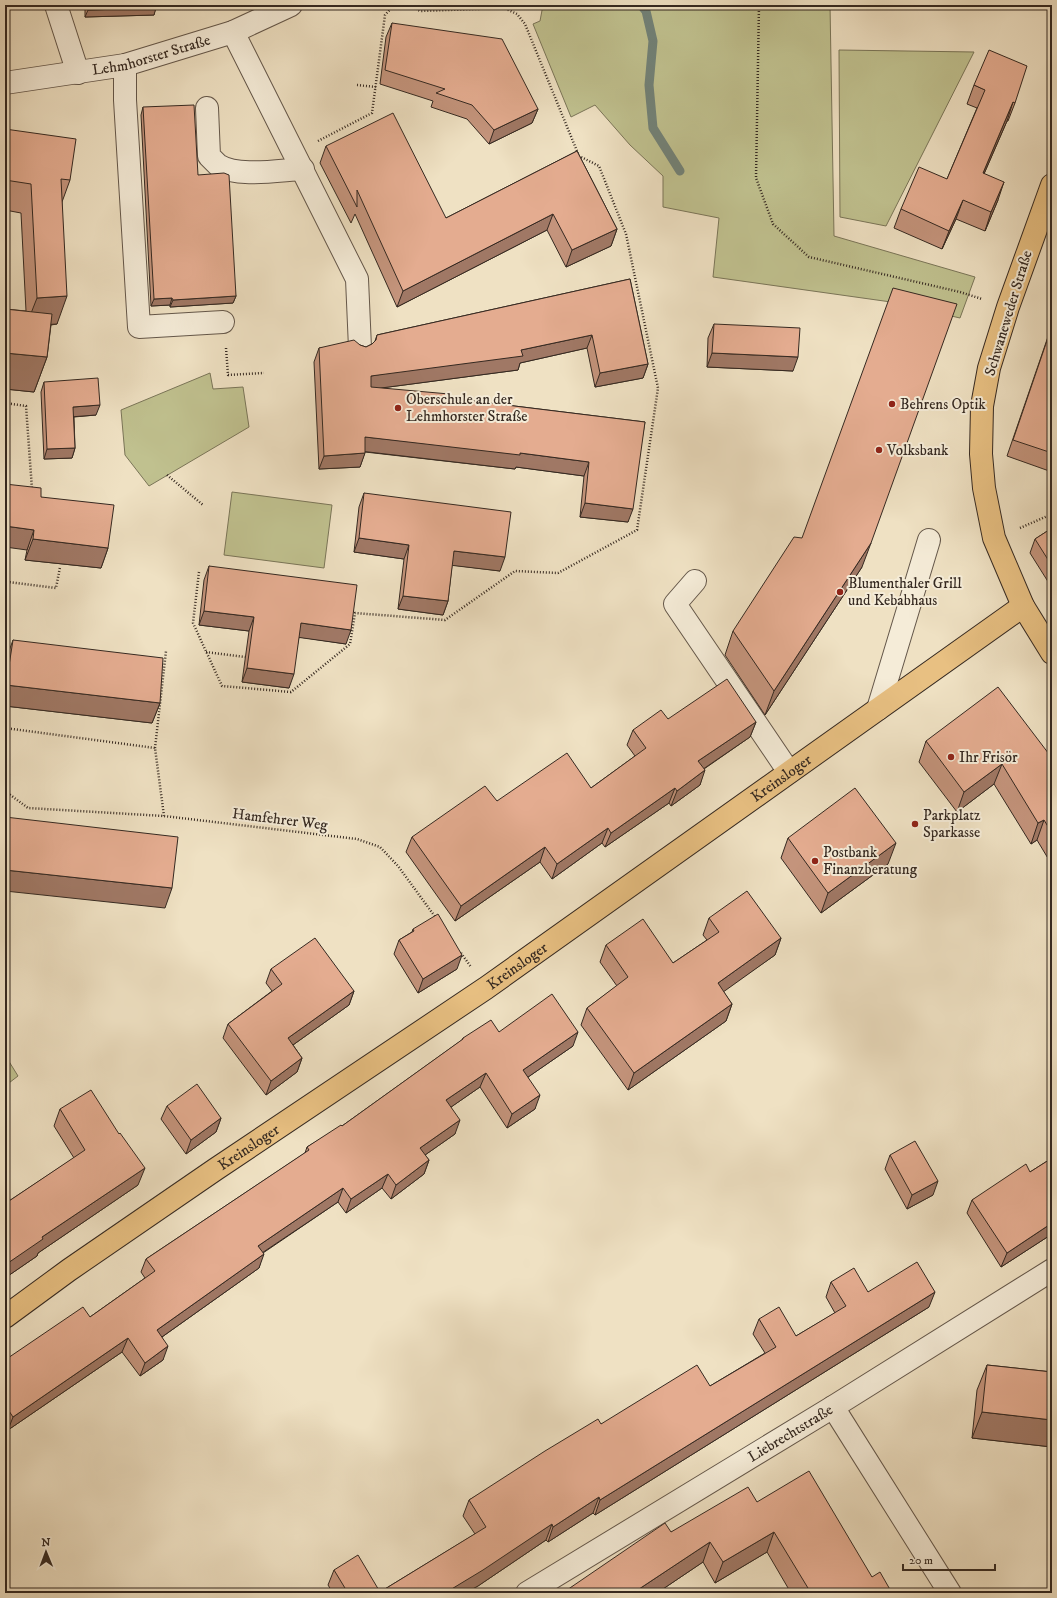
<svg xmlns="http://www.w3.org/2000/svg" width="1057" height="1598" font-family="'IM FELL DW Pica',serif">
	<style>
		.green { fill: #c0c18f; stroke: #7a7558 }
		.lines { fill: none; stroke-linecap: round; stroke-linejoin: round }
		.stream { stroke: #728278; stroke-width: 9 }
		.minor-casing { stroke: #64574a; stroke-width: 24 }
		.major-casing { stroke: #352921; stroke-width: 24 }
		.path { stroke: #352921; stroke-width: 2.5; stroke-dasharray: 1 2; stroke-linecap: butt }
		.minor { stroke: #f5ecd8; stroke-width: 22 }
		.major { stroke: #e8c082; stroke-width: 22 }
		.wall { fill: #c4947c; stroke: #352921 }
		.shaded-wall { fill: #a07865; stroke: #352921 }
		.building { fill: #e4ac90; stroke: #352921 }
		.poi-dot { fill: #8f2418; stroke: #f5ecd8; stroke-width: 1.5 }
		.labels { text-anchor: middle; stroke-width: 4; stroke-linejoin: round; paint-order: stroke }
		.street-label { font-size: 15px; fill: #352921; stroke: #f5ecd8 }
		.poi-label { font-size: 15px; fill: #352921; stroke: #f5ecd8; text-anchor: start }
	</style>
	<rect width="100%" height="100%" fill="#efe1c3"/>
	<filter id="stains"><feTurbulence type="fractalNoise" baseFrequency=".005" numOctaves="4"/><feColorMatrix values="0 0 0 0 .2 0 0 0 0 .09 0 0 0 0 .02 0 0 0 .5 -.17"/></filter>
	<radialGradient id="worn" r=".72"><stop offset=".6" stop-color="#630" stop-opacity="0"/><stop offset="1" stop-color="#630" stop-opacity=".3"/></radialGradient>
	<path class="green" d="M543,5h287l4,231 141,41 -15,41 -69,-16 -178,-25 6,-59 -56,-11v-31l-33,-31 -35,-40 -24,12 -38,-93 7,-3z
		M839,50l135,2 -88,174 -46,-9z
		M210,373l3,16 30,-2 6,40 -100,59 -24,-31 -4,-45z
		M232,492l100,13 -8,63 -100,-13z
		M5,1055l13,21 -13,10z"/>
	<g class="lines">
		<path class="stream" d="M641,5l5,6 7,30 -4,44 4,43 27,43"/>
		<g class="minor-casing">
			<g id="minor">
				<path d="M56,5l22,68"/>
				<path d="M233,32l124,247 3,69"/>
				<path d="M125,65v35l14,227 84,-5"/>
				<path id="s1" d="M5,83l120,-18 108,-33 58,-27"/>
				<path d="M207,108l2,48c3,3 6,6 9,9 20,13 62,5 85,4"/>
				<path d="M695,581l-20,23 114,168"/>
				<path d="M878,709l51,-169"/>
				<path d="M833,1407l117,186"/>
				<path id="s2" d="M527,1593l306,-186 219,-137"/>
			</g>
		</g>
		<g class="major-casing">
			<g id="major">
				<path d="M1052,185l-44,122 -19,61 -7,38 -1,48 3,34 10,50 29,68 29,47"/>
				<path id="s3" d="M5,1317l64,-47 147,-101 270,-181 537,-382"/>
			</g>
		</g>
		<path class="path" d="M759,5l-3,173 17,46 36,33 151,35 22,7
			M357,85l19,2
			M318,141l54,-28 13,-98 9,-10
			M226,348l2,27 36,-2
			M5,403l21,3 6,83
			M167,475l36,30
			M1020,528l32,-14
			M199,572l-6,51 29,63 69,6 59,-48 5,-31 90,7 70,-49 43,2 79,-43 21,-142 -32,-154 -27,-68 -20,-10 -54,-132 -8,-10 -13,-6 -84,3 -10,-6
			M5,579l3,3 48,6 4,-21
			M5,607l3,-25
			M206,652l39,5
			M5,728l150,20 9,68
			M155,748l11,-97
			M5,791l23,17 136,8 193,23 23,8 18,19 38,52
			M461,953l10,14"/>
		<use href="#minor" class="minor"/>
		<use href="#major" class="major"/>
	</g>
	<path class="wall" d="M85,5h71l-2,10 -69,2z
		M392,23l146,86 -6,14 -43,21 -22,-25 -36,-12 2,-6 -53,-17 6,-47z
		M974,85l41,18 -7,18h-1l-23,53 14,26 -13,31 -29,-12 -14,30 -48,-21 7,-19 46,-30 30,-71 -10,-4z
		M143,107l55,68 38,121 -3,7 -63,4v-2l-19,1 -10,-191z
		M5,129l65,51 -8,22 -5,122 -6,1 -4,32 -13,35 -29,-3v-80l21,2 -5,-98 -16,-3z
		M326,146l120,72 131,-67 40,78 -6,17 -45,21 -19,-37 -150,77 -42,-93 -4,9 -31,-60z
		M630,279l18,85 -5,14 -48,9 -8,-39 -67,15 -2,7 -137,18 68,10 196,24 -17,100 -48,-5 4,-41 -68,-9 -1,2 -150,-17 -5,15 -41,2 -5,-107 5,-14 41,-3 6,2 6,-3 3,-3 2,-6z
		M714,324l79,47 -86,-4 1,-29z
		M1052,325v147l-45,-16z
		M44,382l52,33 -22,2 1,31 -3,10 -28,1 -3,-67z
		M364,493l136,78 -48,-6 -4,36 -5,14 -45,-6 6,-50 -50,-7 5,-45z
		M41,497l67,51 -7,20 -76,-8 2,-10z
		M1052,528v60l-22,-35 5,-14z
		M209,566l137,78 -47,-7 -10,51 -47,-6 7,-51 -50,-6 5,-45z
		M862,567l-97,148 -40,-60 8,-24z
		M13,640l147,63 -8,20 -147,-17v-44z
		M668,719l88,3 -6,15 -46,32 -4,16 -29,21 -2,-3 -64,44 -3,-4 -50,36 -12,-17 -85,59 -49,-69 6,-15 85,-36 94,-13 44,-32 -8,-11 6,-15z
		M926,741l126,17v107l-15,-25 -6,4 -37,-60 -37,28 -38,-50z
		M788,838l100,26 -67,49 -40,-55z
		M709,918l72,20 -6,17 -52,36 9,13 -6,17 -98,69 -47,-65 6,-17 30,-22 -17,-24 6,-17 67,18 34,-23 -4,-5z
		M413,929l44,40 -39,24 -24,-39 5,-14 13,-8z
		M271,969l83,22 -5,14 -56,40 9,13 -5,14 -31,23 -43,-57 5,-14 44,-33 -6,-8z
		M499,1032l74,14 -45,31 7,32 -28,19 -27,-41 -29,20 4,27 -30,21 4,5 -5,14 -33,25 -9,-11 -36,25 -8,-11 -75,51 -4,15 -97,69 1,23 -23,16 -18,-24 -114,78 -3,-4v-66l85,-43 55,-39 -4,-6 5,-13 159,-106 2,-6 35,-21 120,-86 1,-2z
		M167,1106l54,12 -5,14 -30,22 -25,-35z
		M60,1109l78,76 -100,68 -1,3 -32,22v-83l4,6 65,-43 -20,-32z
		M890,1155l43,40 -26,14 -22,-40z
		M1052,1158v76l-51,33 -34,-54 5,-13 58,-28z
		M831,1282l37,10 61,15 -334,208 -2,-2 -45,29 -2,-2 -68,46 -13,7h-132l-5,-8 6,-15 46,22 95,-58 -12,-18 6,-16 132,-76 109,-38 55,-33 -12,-19 6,-15 37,17 39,-23 -9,-16z
		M987,1365l65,7v75l-80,-9 5,-48z
		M757,1502l115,75 20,16h-101l-24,-41 -52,31 -12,-21 -46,31h-100l7,-1 107,-60z"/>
	<path class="shaded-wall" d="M156,8l-2,7 -69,2 3,-7z
		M1013,102l-6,19 -31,71 7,-19z
		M538,109l-6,14 -43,21 5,-14z
		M1004,182l-6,18 -13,31 6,-19z
		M963,200l-7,19 -14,30 7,-18z
		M553,214l-6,16 -150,77 6,-16z
		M617,229l-6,17 -45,21 6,-17z
		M67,296l-10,28 -31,2 11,-28z
		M236,296l-3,7 -63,4 3,-7z
		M172,298l-2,7 -19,1 3,-7z
		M592,335l-5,13 -67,15 -2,7 -152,20 5,-14 150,-26z
		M5,353l42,4 -13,35 -29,-3z
		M712,353l86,4 -5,14 -86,-4z
		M648,364l-5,14 -48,9 5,-14z
		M100,405l-4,10 -26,2 3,-10z
		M365,437l155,16 69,9 -5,14 -68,-9 -1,2 -155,-18z
		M75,448l-3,10 -28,1 3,-10z
		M365,453l-5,14 -41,2 5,-13z
		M585,503l48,6 -5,13 -48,-5z
		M5,526l29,4 -7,20 -22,-3z
		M359,538l50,7 -5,14 -50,-7z
		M33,539l75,9 -7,20 -76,-8z
		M871,543l-9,24 -97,148 9,-24z
		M454,551l51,6 -5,14 -51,-6z
		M403,596l45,5 -5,14 -45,-6z
		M204,611l50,6 -5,14 -50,-6z
		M301,623l50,7 -5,14 -50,-7z
		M247,668l47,6 -5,14 -47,-6z
		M6,685l154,18 -8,20 -147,-17v-17z
		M756,722l-6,15 -57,39 5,-15z
		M1002,764l-8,20 -37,28 7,-20z
		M705,770l-5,15 -29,21 6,-15z
		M675,788l-6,15 -64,44 6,-14z
		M1044,820l-7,20 -6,4 7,-21z
		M608,828l-6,15 -50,36 5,-15z
		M896,843l-8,21 -67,49 7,-20z
		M545,847l-5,15 -85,59 6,-15z
		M5,870l167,18 -7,20 -160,-17z
		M781,938l-6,17 -63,45 6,-17z
		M462,955l-5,14 -39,24 5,-14z
		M354,991l-5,14 -66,47 5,-14z
		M732,1004l-6,17 -98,69 6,-17z
		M578,1032l-5,14 -55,38 5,-14z
		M302,1058l-5,14 -31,23 5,-14z
		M486,1073l-6,14 -39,27 5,-14z
		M540,1095l-5,14 -28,19 5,-14z
		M221,1118l-5,14 -30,22 5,-14z
		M460,1120l-5,14 -40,28 5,-14z
		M429,1160l-5,14 -33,25 5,-14z
		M145,1168l-7,17 -100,68 -1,3 -32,22v-7l3,-8 34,-26z
		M388,1174l-6,14 -36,25 5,-14z
		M938,1181l-5,14 -26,14 5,-14z
		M343,1188l-5,14 -85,57 5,-13z
		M1052,1223v11l-51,33 6,-14z
		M264,1254l-5,14 -107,76 5,-14z
		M935,1292l-6,15 -334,208 5,-15z
		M128,1338l-6,14 -114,78 5,-13z
		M168,1346l-5,14 -23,16 5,-13z
		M982,1412l70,8v27l-80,-9z
		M599,1497l-6,16 -45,29 5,-15z
		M552,1524l-6,16 -68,46 -13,7h-20z
		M774,1532l-7,20 -52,31 8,-21z
		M710,1542l-7,20 -46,31h-24z"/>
	<path class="building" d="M87,5h69v3l-68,2z
		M392,23l110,16 36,70 -44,21 -22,-25 -36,-12 9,-4 -60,-19z
		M989,50l38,16 -12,37 -2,-1 -30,71 21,9 -13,30 -28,-12 -14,31 -48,-22 18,-42 28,12 38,-89 -11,-5z
		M194,105l4,70 26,-2 5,2 7,121 -63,4 -1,-2 -18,1 -11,-192z
		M393,113l53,105 131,-67 40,78 -45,21 -19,-36 -150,77 -46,-101v17l-31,-61z
		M5,129l71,10 -6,41 -9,-1 6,117 -30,2 -6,-114 -26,-4z
		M630,279l18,85 -48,9 -8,-38 -71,15 2,6 -152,20v11l78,7v4l196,24 -12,87 -48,-6 4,-41 -69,-9v2l-155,-18v16l-41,3 -5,-108 35,-8 6,5 6,2 6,-3 4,-4 1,-5z
		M893,288l64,16 -86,239 -97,148 -41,-60 61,-94 8,1z
		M5,309l47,5 -5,43 -42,-4z
		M714,324l86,4 -2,29 -86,-4z
		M1052,326v127l-39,-13z
		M98,378l2,27 -27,2 2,41 -28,1 -3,-67z
		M5,484l36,4v9l73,8 -6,43 -75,-9 1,-9 -29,-4z
		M364,493l147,19 -6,45 -51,-6 -6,50 -45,-5 6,-51 -50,-7z
		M1052,528v38l-17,-27z
		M209,566l148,19 -6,45 -50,-7 -7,51 -47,-6 7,-51 -50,-6z
		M13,640l150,18 -3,45 -154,-18z
		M727,679l29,43 -58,39 7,9 -28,21 -2,-3 -64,45 -3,-5 -51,36 -12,-17 -84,59 -49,-69 73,-51 12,15 70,-48 24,35 55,-40 -13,-18 28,-20 7,9z
		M998,687l54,71v75l-8,-13 -6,3 -36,-59 -38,28 -38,-51z
		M855,788l41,55 -68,50 -40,-55z
		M5,817l173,20 -6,51 -167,-18z
		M747,891l34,47 -63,45 14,21 -98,69 -47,-65 41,-31 -22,-32 37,-26 30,44 46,-31 -10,-14z
		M438,914l24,41 -39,24 -24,-39 15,-9 -1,-2z
		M315,938l39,53 -66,47 14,20 -31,23 -43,-57 54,-40 -11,-15z
		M552,994l26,38 -55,38 17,25 -28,19 -26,-41 -40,27 14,20 -40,28 9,12 -33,25 -8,-11 -37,25 -8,-11 -85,58 6,8 -107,76 11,16 -23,17 -17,-25 -115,79 -6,-9 -2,1v-49l78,-53 7,10 65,-46 -9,-12 163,-109 -2,-3 34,-22 1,1 121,-87v-1l28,-18 8,12z
		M197,1084l24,34 -30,22 -24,-34z
		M91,1090l28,44 1,-1 25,35 -103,69 1,2 -35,24 -3,-4v-64l4,6 76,-51 -25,-41z
		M915,1141l23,40 -26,14 -22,-40z
		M1052,1158v65l-45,30 -35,-53 54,-36 4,8z
		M917,1262l18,30 -335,208 -1,-3 -46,30 -1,-3 -69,46 -38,23h-97l-14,-23 24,-15 22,37 106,-65 -17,-27 76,-49 53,-32 3,5 96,-59 13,21 66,-39 -17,-28 20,-12 17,29 50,-30 -15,-24 23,-14 14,24z
		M987,1365l65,7v48l-70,-8z
		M809,1471l63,106 8,-5 12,21h-81l-37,-61 -51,30 -13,-20 -77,51h-76l6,-3 1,2 101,-69 6,9 77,-45 9,15z"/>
	<g class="poi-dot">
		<circle cx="892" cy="404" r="4"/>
		<circle cx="398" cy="408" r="4"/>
		<circle cx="879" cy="450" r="4"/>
		<circle cx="840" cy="592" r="4"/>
		<circle cx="951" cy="757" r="4"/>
		<circle cx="915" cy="824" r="4"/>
		<circle cx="815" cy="861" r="4"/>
	</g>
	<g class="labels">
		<g class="street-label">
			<text dy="5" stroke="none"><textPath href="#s1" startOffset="149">Lehmhorster Straße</textPath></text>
			<text transform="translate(1008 313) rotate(-73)" y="5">Schwaneweder Straße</text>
			<text dy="5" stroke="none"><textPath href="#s3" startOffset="945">Kreinsloger</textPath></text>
			<text transform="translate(280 819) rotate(7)" y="5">Hamfehrer Weg</text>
			<text dy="5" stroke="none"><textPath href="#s3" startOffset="621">Kreinsloger</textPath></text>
			<text dy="5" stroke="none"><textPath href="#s3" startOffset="297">Kreinsloger</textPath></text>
			<text dy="5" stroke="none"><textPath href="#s2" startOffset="308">Liebrechtstraße</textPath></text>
		</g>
		<g class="poi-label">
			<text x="406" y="404">Oberschule an der<tspan x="406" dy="17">Lehmhorster Straße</tspan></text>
			<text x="900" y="409">Behrens Optik</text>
			<text x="887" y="455">Volksbank</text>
			<text x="848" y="588">Blumenthaler Grill<tspan x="848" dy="17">und Kebabhaus</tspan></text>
			<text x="959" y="762">Ihr Frisör</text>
			<text x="923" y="820">Parkplatz<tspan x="923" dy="17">Sparkasse</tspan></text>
			<text x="823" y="857">Postbank<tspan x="823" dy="17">Finanzberatung</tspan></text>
		</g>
	</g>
	<rect width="1057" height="1598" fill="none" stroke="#efe1c3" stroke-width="20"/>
	<rect x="6" y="6" width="1045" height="1586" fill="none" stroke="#352921" stroke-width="2"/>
	<rect x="10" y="10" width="1037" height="1578" fill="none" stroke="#352921"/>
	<g transform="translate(46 1552) rotate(359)" stroke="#f5ecd8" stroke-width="3" paint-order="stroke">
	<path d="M0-3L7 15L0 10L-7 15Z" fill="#352921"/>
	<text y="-6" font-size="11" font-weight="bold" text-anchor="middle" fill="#352921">N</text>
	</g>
	<path d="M903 1564v6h92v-6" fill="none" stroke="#352921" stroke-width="2"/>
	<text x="909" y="1564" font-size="12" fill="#352921" stroke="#f5ecd8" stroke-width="3" paint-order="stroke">20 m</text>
	<rect width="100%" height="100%" filter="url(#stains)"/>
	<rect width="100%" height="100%" fill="url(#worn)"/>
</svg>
